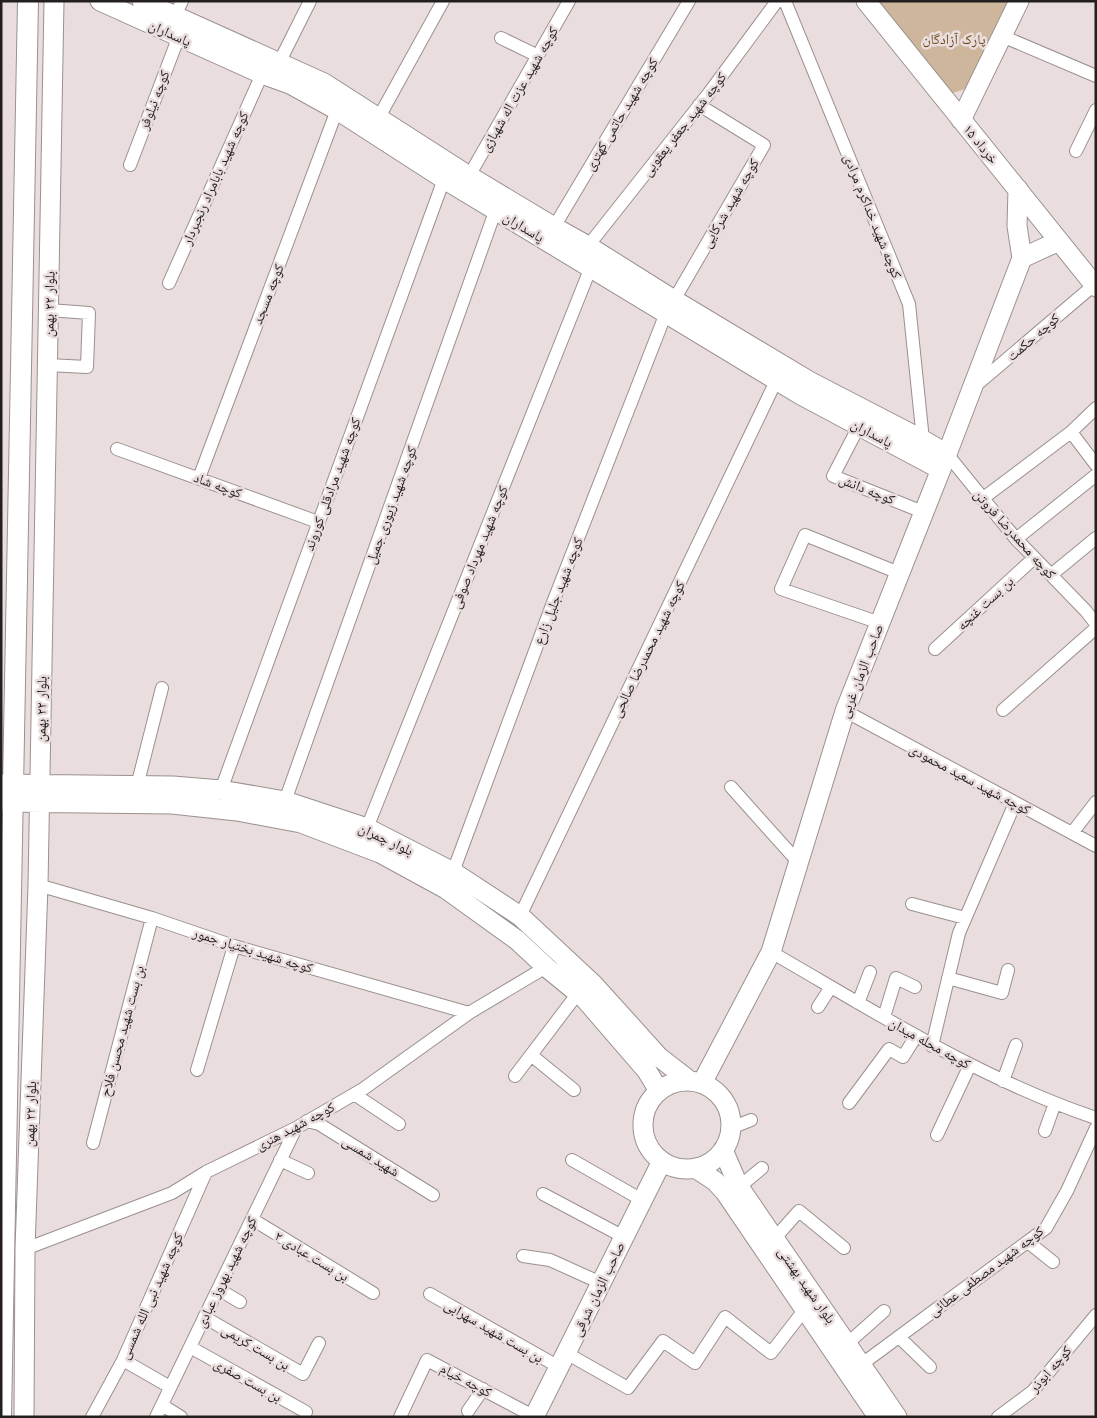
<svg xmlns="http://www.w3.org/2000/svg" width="1097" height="1418" font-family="Arial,'Noto Naskh Arabic',sans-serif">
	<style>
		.park { fill: #cdb69c }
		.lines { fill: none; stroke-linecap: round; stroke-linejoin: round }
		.street-casing { stroke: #9a908f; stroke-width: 14 }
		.secondary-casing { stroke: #9a908f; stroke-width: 21 }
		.primary-casing { stroke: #9a908f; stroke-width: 22 }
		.street { stroke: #fff; stroke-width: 12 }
		.secondary { stroke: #fff; stroke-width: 19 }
		.primary { stroke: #fff; stroke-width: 20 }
		.labels { text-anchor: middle; stroke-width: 5; stroke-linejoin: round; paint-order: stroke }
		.street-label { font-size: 14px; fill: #231f1f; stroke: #e9dedd }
		.park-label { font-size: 14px; fill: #6e4918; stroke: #e9dedd }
	</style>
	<rect width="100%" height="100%" fill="#e9dedd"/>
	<path class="park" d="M877,1h136l-37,78 -11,10 -15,5z"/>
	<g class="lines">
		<g class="street-casing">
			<path id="street" d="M785,1l124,303 14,136
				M175,16l7,-15
				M1002,36l94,40
				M501,38l37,18
				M279,63l31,-62
				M379,117l64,-116
				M1076,151l20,-41
				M130,165l49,-129
				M469,176l100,-175
				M554,227l135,-226
				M588,246l121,-153 68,-92
				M169,283l93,-209
				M674,300l90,-155 -65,-40
				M48,365l39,2 2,-54 -40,-3
				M974,387l120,-102
				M859,426l-26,50 90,36
				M1071,432l25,33
				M117,449l201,73
				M947,454l69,85 70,72 10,13
				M199,478l138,-368
				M982,499l89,-67 25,-24
				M1016,539l80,-64
				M1051,575l45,-37
				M880,623l-99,-34 24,-54 94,38
				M935,649l99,-91
				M1003,710l93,-82
				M845,711l251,135
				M137,786l25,-98
				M731,787l68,76
				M221,790l223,-611
				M285,801l211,-592
				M367,828l224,-561
				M1072,833l24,-31
				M453,872l99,-267 114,-292
				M38,885l114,33 82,28 235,67
				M912,904l53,14
				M520,916l256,-535
				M771,952c106,61 209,127 325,166
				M948,978l54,15 6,-23
				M858,1003l12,-31
				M818,1007l13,-20
				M884,1017l12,-39 19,9
				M932,1046l27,-113 56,-130
				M531,1055l43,35
				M197,1070l37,-124
				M515,1076l63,-83
				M1003,1081l13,-36
				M354,1094l45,30
				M849,1103l40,-54 14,8 13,-21
				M307,1121l12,3 114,71
				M731,1128l20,-8
				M1045,1131l10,-28
				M937,1135l33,-70
				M93,1143l59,-225
				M280,1160l28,13
				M572,1160l70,40
				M739,1187l23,-19
				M543,1194l81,43
				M252,1219l121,74
				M775,1238l24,-27 45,37
				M1028,1242l25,20
				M25,1249l147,-56 34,-21 90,-44 67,-39 106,-76 77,-46
				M523,1256l27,4 51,23
				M218,1289l22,13
				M430,1294l129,73
				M204,1317l99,57 16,-31
				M899,1337l31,30
				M848,1343l36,-32
				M190,1347l116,65
				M566,1353l62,35 35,-47 32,22 30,-46 46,36 34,-44
				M123,1360l47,27
				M862,1364l184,-136 21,-37 29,-63
				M162,1405l19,12
				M468,1411l15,-22
				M92,1417l31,-57 83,-188
				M156,1417l140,-289
				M400,1417l27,-57 108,57
				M998,1417l35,-26 63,-76"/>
		</g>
		<g class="secondary-casing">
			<path id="secondary" d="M100,1l162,73 28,10 47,26 107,69 357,216 139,74
				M142,1l182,82 145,93 85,51 34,19 86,54 135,81 114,59 24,14
				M866,1l230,286
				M961,120l58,-119
				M1018,189l-1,37 5,32
				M1022,258l37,-17
				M1,784l172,2 48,4 64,11 82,27 86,44 67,44 74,69 65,72 31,24
				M1,802l171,2 65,7 64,12 79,30 66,36 71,51 29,27 38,31 63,73 12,20
				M643 1125a44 44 0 1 1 88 0a44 44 0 1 1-88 0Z
				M702,1083l69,-131 74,-241 102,-257 75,-196
				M723,1150l16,37 158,230
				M695,1168l20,13 10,11 153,225
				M24,1417l1,-168 13,-364 16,-884
				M534,1417l128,-256"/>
		</g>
		<g class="primary-casing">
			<path id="primary" d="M1,1417l27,-1416"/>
		</g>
		<use href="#street" class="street"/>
		<use href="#secondary" class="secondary"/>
		<use href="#primary" class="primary"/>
	</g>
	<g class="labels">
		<g class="street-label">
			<text transform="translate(170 33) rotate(24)" y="5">پاسداران</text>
			<text transform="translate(519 89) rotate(-60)" y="5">کوچه شهید عزت اله شهبازی</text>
			<text transform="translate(154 100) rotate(-69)" y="5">کوچه نیلوفر</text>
			<text transform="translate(621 114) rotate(-59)" y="5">کوچه شهید حاتمی کهتری</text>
			<text transform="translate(684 124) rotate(-52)" y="5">کوچه شهید جعفر یعقوبی</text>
			<text transform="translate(981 144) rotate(51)" y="5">۱۵ خرداد</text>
			<text transform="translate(215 178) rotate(-66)" y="5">کوچه شهید بابامراد رنجبردار</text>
			<text transform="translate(730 203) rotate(-60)" y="5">کوچه شهید شرکایی</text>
			<text transform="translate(873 216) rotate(68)" y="5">کوچه شهید خداکرم مرادی</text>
			<text transform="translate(524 227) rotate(31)" y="5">پاسداران</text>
			<text transform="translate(268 294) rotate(-69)" y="5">کوچه مسجد</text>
			<text transform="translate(49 304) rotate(-89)" y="5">بلوار ۲۲ بهمن</text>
			<text transform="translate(1033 337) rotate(-41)" y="5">کوچه حکمت</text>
			<text transform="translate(872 433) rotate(28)" y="5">پاسداران</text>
			<text transform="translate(332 484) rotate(-70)" y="5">کوچه شهید مرادقلی کوروند</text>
			<text transform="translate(218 485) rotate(20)" y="5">کوچه شاد</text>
			<text transform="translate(867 489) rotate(22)" y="5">کوچه دانش</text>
			<text transform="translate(391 505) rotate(-70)" y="5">کوچه شهید زیوری جمیل</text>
			<text transform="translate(1015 534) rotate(48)" y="5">کوچه محمدرضا فروتن</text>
			<text transform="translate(479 547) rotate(-68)" y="5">کوچه شهید مهرداد صوفی</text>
			<text transform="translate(558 591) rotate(-69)" y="5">کوچه شهید جلیل زارع</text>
			<text transform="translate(985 603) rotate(-43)" y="5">بن بست غنچه</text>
			<text transform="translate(648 649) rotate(-64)" y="5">کوچه شهید محمدرضا صالحی</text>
			<text transform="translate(861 671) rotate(-69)" y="5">صاحب الزمان غربی</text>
			<text transform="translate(41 709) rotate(-89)" y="5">بلوار ۲۲ بهمن</text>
			<text transform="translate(970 779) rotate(28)" y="5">کوچه شهید سعید محمودی</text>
			<text transform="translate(386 839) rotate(25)" y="5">بلوار چمران</text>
			<text transform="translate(253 950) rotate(17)" y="5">کوچه شهید بختیار جمور</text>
			<text transform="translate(122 1031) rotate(-75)" y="5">بن بست شهید محسن فلاح</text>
			<text transform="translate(930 1043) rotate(29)" y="5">کوچه محله میدان</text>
			<text transform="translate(30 1114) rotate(-88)" y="5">بلوار ۲۲ بهمن</text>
			<text transform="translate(295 1126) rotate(-28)" y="5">کوچه شهید هنری</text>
			<text transform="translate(371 1156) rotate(32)" y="5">شهید شمسی</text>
			<text transform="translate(312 1256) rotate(31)" y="5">بن بست عبادی ۲</text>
			<text transform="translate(986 1271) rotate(-37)" y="5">کوچه شهید مصطفی عطائی</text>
			<text transform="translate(226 1272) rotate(-64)" y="5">کوچه شهید بهروز عبادی</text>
			<text transform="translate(807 1285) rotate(55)" y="5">بلوار شهید بهشتی</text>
			<text transform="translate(598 1289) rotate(-64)" y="5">صاحب الزمان شرقی</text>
			<text transform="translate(151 1296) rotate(-66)" y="5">کوچه شهید نبی الله شمسی</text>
			<text transform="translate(494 1331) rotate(30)" y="5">بن بست شهید سهرابی</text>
			<text transform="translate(256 1347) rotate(30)" y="5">بن بست کریمی</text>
			<text transform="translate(1050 1369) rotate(-49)" y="5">کوچه ابوذر</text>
			<text transform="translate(248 1380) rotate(29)" y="5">بن بست صفری</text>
			<text transform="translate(466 1380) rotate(28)" y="5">کوچه خیام</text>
		</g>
		<g class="park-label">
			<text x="954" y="44">پارک آزادگان</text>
		</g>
	</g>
	<rect width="1097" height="1418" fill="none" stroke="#231f1f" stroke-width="5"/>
</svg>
